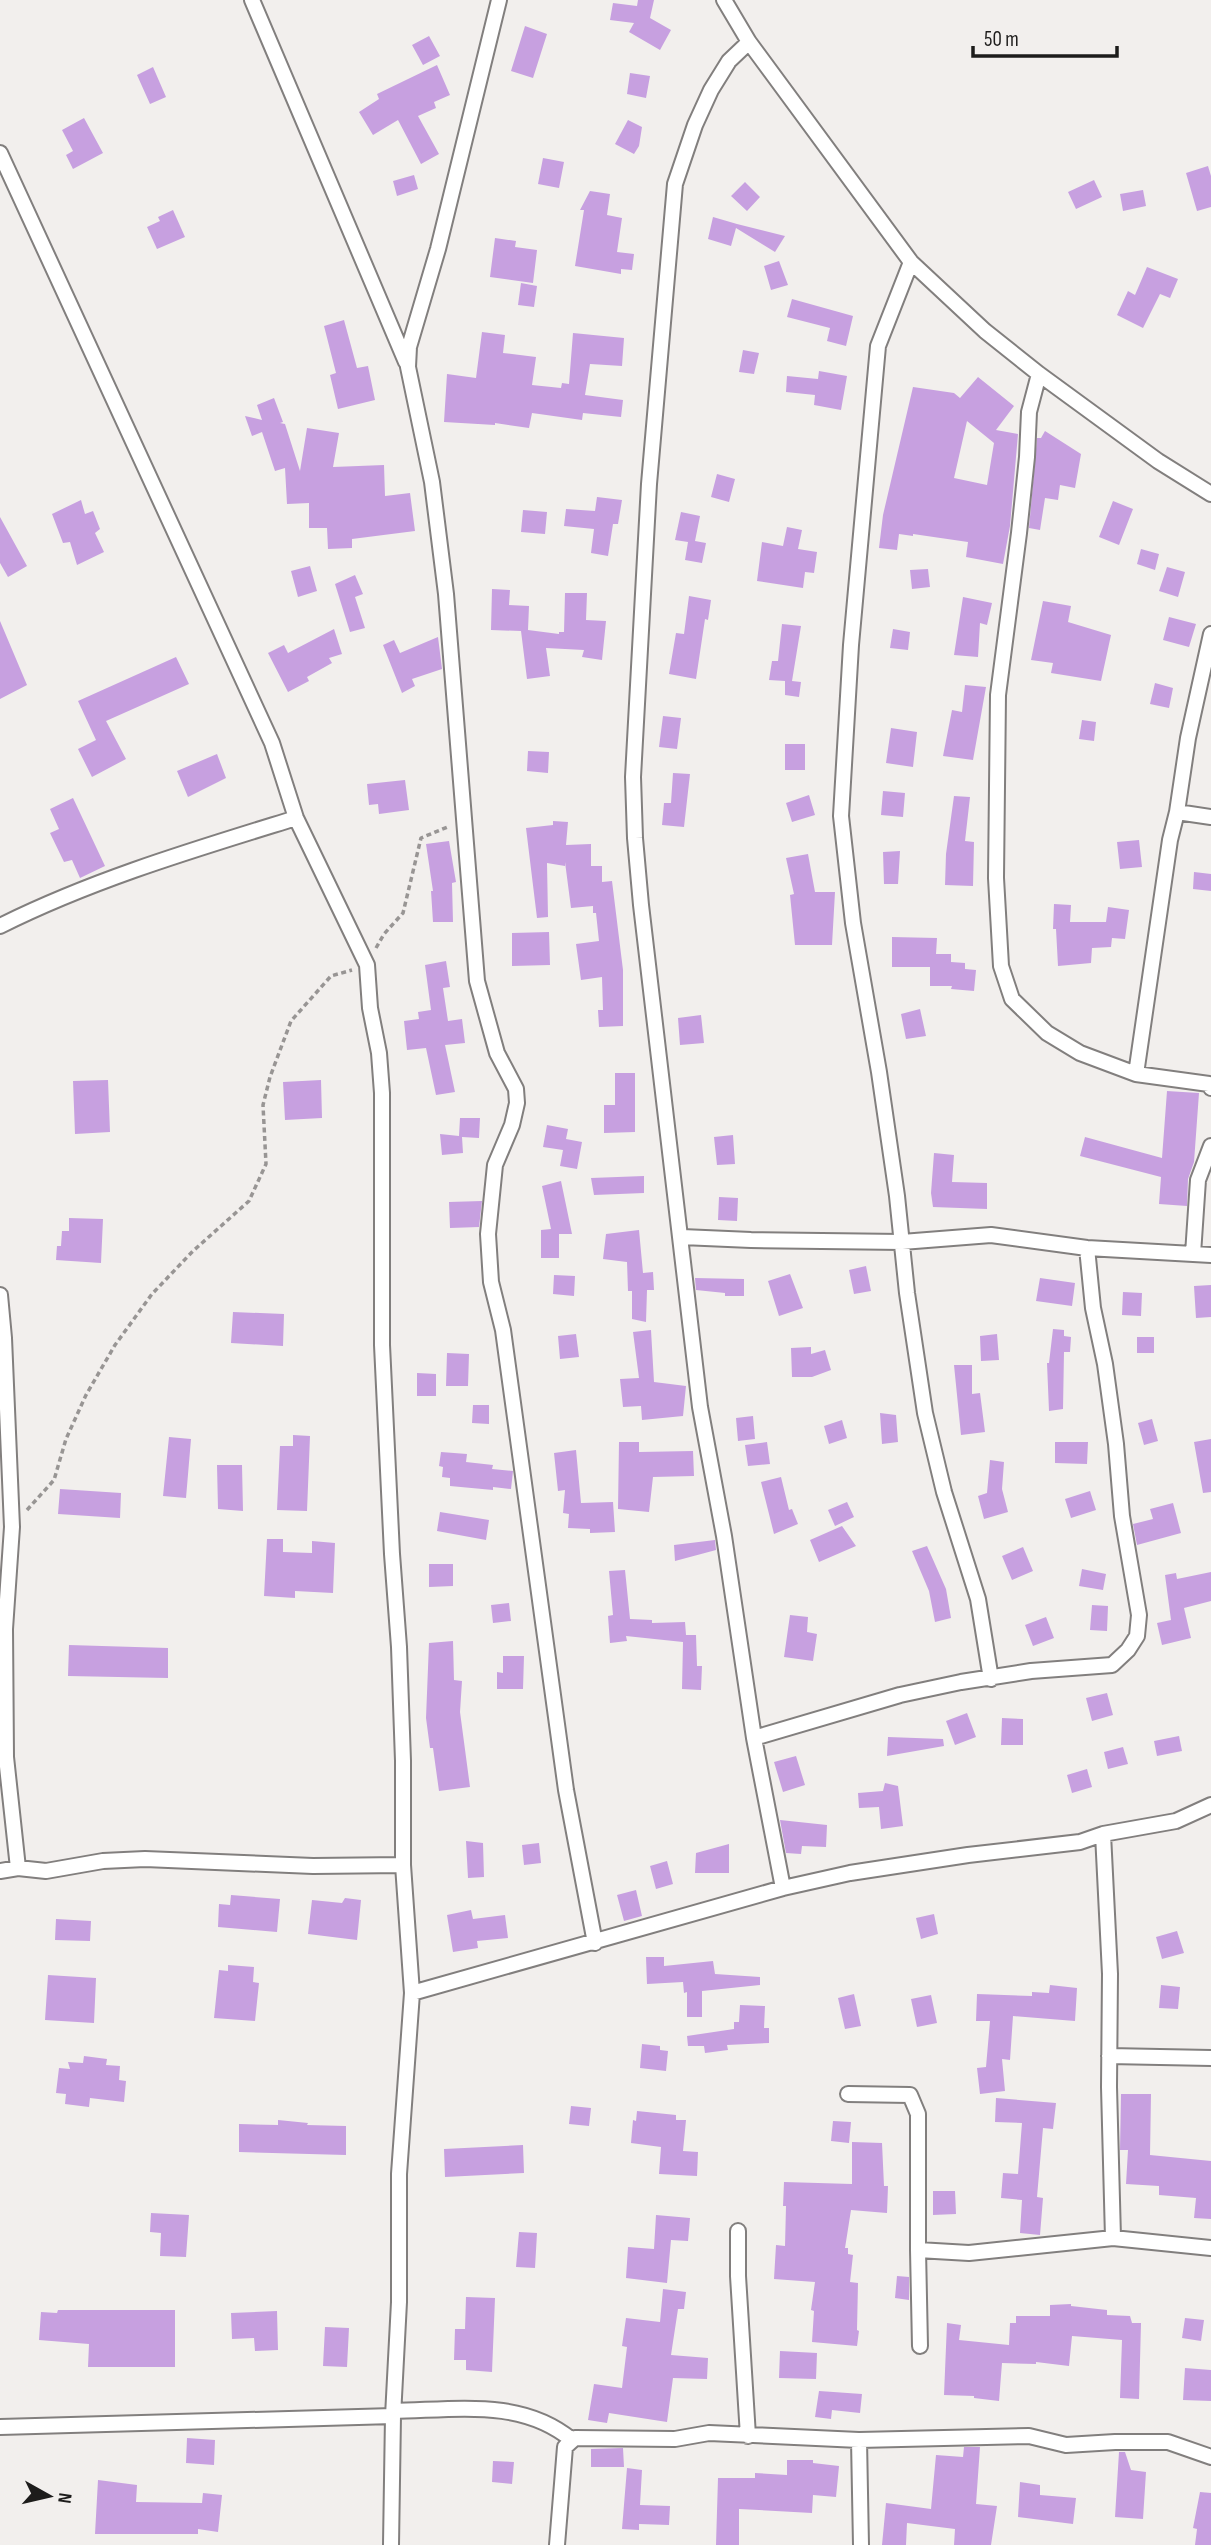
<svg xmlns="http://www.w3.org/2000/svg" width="1211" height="2545" font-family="'Sofia Sans Condensed',sans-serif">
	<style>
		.building { fill: #c7a0e0; fill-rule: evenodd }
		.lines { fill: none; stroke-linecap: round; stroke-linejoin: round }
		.minor-casing { stroke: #827f7e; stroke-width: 18 }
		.path { stroke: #989594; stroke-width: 3.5; stroke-dasharray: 5 3.5; stroke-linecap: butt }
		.minor { stroke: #fff; stroke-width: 14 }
	</style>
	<rect width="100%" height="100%" fill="#f2efed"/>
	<path class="building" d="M638,0h16l-4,18 21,12 -11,20 -31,-18 5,-9 -24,-3 3,-17 24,3z
		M525,26l22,8 -14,44 -22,-7z
		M429,36l11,20 -17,9 -11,-20z
		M437,65l13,30 -16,7 2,6 -18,8 21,38 -18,10 -23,-44 -25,15 -14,-23 20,-13 -2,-5z
		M153,67l13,30 -16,7 -13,-29z
		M630,73l20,3 -4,22 -19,-4z
		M84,118l19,35 -30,16 -7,-14 7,-4 -11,-21z
		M628,120l14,7 -3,19 -5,8 -19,-10z
		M543,158l21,4 -5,26 -21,-4z
		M1208,166l3,10v31l-14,4 -11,-38z
		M414,175l4,14 -21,7 -4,-15z
		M1094,180l8,17 -26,12 -8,-17z
		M745,182l15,15 -13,14 -16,-15z
		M1143,190l3,16 -23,5 -3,-17z
		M590,191l20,3 -3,21 15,3 -5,34 17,2 -2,16 -11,-1v5l-46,-8 9,-56h-4z
		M173,210l12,27 -28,12 -10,-22 13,-6 -2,-4z
		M713,217l24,7 48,12 -10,16 -39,-24 -5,18 -23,-7z
		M495,238l21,3 -1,6 22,3 -4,33 -43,-6z
		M779,261l9,24 -17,5 -7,-24z
		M1147,267l31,12 -8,19 -10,-4 -17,34 -26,-13 11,-24 7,4z
		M521,283l16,3 -3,21 -16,-2z
		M792,299l61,17 -7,30 -19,-5 3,-13 -43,-11z
		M344,320l13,48 11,-2 7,34 -37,9 -8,-34 6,-2 -12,-47z
		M482,332l23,3 -2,18 33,4 -4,28 29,3 1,-5 7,1 4,-51 51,5 -2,28 -32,-2 -5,31 38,5 -2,17 -38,-4 -1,7 -50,-7 -3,15 -34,-5v2l-51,-3 3,-48 29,4z
		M743,350l16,3 -5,21 -15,-2z
		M819,371l28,5 -6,34 -27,-5 1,-10 -29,-3 1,-16 31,3z
		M978,377l36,29 -18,24 22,4 -8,92 -7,38 -37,-7 2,-15 -55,-8v2l-14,-2 -2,16 -18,-2 4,-33 30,-128 41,6 6,5zM967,421l27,22 -7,42 -33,-7z
		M274,398l9,24 -3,1 5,1 15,47 7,-43 32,5 -6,34 51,-2 1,31 25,-3 5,38 -63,8v9l-24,1 -1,-21h-18v-25l-22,1 -2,-36 -10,3 -13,-39 -10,4 -7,-20 17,4 -5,-15z
		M1045,431l36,23 -6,34 -15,-3 -2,15 -13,-2 -5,32 -11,-2 8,-90h4z
		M717,474l18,5 -6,23 -18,-5z
		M597,497l25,3 -4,24h-5l-5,32 -17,-3 3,-24 -30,-3 2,-17 29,2z
		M81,500l4,14 8,-3 7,18 -5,4 9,19 -27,13 -7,-23 -7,1 -11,-29z
		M1113,501l20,8 -14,36 -20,-8z
		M523,510l24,2 -2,22 -24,-2z
		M681,512l19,4 -5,25 11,2 -4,20 -17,-3 3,-18 -13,-2z
		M0,517l27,49 -19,11 -8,-14z
		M787,527l15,3 -4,19 19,3 -3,21 -9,-1 -2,16 -46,-7 5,-39 21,4z
		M1141,549l18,5 -4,16 -18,-6z
		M310,566l7,25 -19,6 -7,-26z
		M1167,567l18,5 -7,25 -19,-6z
		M928,569l2,18 -18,2 -2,-19z
		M355,575l8,19 -8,3 10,31 -15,4 -15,-48z
		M492,589l18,1 -1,15 20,1 -1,24 31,4v-2h5l1,-39h22l-1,27 20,1 -4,39 -20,-3 2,-7 -38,-2 4,28 -23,3 -6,-48 -30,-1z
		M689,596l22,4 -3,20 -3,-1 -9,60 -27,-5 7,-41 8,1z
		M963,597l29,6 -5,22 -7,-2 -2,34 -24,-2z
		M1043,601l28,5 -3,16 43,13 -10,46 -50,-8 2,-10 -22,-3z
		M1169,617l27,7 -7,23 -26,-7z
		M0,621l27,64 -27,14z
		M782,624l19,2 -9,55 9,1 -2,15 -14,-2v-14l-16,-1 3,-19h6z
		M334,629l8,25 -13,4 3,5 -25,14 2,4 -21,11 -20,-39 16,-8 4,8z
		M893,629l17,3 -2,18 -18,-2z
		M438,637l4,32 -30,10 3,7 -13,7 -19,-48 11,-5 6,13z
		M176,657l13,27 -83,37 20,38 -34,18 -14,-28 18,-9 -18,-39z
		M1155,683l18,5 -4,20 -19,-4z
		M965,685l21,2 -13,73 -30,-4 9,-46 10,2z
		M663,716l18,2 -4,31 -18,-2z
		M1082,720l14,2 -2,19 -15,-2z
		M891,728l26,4 -4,35 -27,-4z
		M785,744h20v26h-20z
		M528,751l21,1 -1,21 -21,-2z
		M217,754l9,24 -38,19 -11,-26z
		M673,773l17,1 -6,53 -22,-2 2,-22h7z
		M405,780l4,30 -30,4 -1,-10 -9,1 -2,-21z
		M883,791l22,2 -2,24 -22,-2z
		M809,795l6,20 -23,7 -6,-19z
		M954,796l16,1 -5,44 9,1 -1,44 -28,-1 1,-31z
		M73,798l32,68 -25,12 -8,-18 -8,2 -14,-29 9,-4 -9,-20z
		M553,821l15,1 -2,23 25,-1v22h11v16l10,-1 11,89v56l-24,1 -1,-17h5l-1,-33 -21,3 -5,-36 23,-3 -3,-28h-3v-7l-22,2 -6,-46v4l-18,-3 1,54 -11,1 -11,-90 27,-3z
		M1139,840l3,27 -22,2 -3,-27z
		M449,841l7,41 -4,1 1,39h-20l-2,-31h2l-7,-47z
		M900,851l-2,33h-14l-1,-32z
		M808,854l7,38h20l-3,53h-37l-5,-50 4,-1 -8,-36z
		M1194,872l17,2v17l-18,-2z
		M1054,904l17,1 -1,17h36l2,-15 21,3 -4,29 -13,-1 -1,9 -19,1 -1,15 -33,3 -2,-37h-3z
		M549,932l1,33 -38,1v-33z
		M892,937l45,1 -1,16h15v8l14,1v6l11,1 -2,21 -23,-2 1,-3h-22v-19h-38z
		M446,961l4,26 -7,1 5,33 14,-2 3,24 -20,2 10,47 -19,3 -10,-47 -19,2 -3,-29 15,-2 -1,-7 13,-2 -6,-45z
		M920,1009l6,27 -20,3 -5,-25z
		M701,1015l3,28 -24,2 -2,-27z
		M615,1073h20v59l-31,1v-28h11z
		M108,1080l2,52 -35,2 -2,-53z
		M321,1080l1,38 -37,2 -2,-38z
		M1167,1091l32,2 -5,69 -6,17 -1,27 -28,-2 2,-27 -81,-21 5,-19 77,21z
		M460,1118h20l-1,20 -17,-1 1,16 -21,2 -2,-21 19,2z
		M547,1125l21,4 -2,10 16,3 -5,27 -17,-3 3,-16 -20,-3z
		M733,1135l2,29 -18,1 -3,-28z
		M934,1153l20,2 -2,27 35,1v26l-54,-2 -2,-14z
		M644,1176v17l-50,2 -3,-17z
		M561,1181l11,53h-13v24h-18v-28l10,-1 -9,-43z
		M719,1197l19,1 -1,23 -19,-1z
		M482,1201l-3,26 -29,1 -1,-26z
		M69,1218l34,1 -2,44 -45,-3 1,-14h4l1,-15h7z
		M639,1230l4,43 10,-1 1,18h-7l-1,32 -14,-3v-28h-4l-1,-29 -24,-3 3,-25z
		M866,1266l5,25 -17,3 -5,-24z
		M790,1274l13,34 -24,8 -11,-35z
		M554,1275l21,1 -1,20 -21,-2z
		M695,1278l49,1v17h-19v-3l-29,-3z
		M1040,1278l35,5 -3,23 -36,-5z
		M1211,1285v32l-15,1 -2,-32z
		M1123,1292l19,1 -1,23 -19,-1z
		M233,1312l51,2 -1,32 -52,-3z
		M1053,1329l11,1v6l7,1 -1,15h-6l-1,57 -14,2 -2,-48h2z
		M651,1330l3,52 32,4 -3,30 -41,4 -1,-14 -18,1 -3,-28 19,-1 -6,-46z
		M576,1334l3,23 -19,2 -2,-23z
		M997,1334l2,26 -18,1 -1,-25z
		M1137,1337h17v16h-17z
		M811,1347v7l14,-4 6,20 -19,7h-20l-1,-29z
		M447,1353l22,1 -1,32h-22z
		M954,1365h18v29l8,-1 5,39 -24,3z
		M417,1373l19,1v22h-19z
		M473,1405h16v19l-17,-1z
		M880,1413l16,2 2,27 -16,2z
		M753,1416l2,23 -17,2 -2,-23z
		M1152,1419l6,22 -14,4 -6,-22z
		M842,1420l5,18 -18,6 -5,-18z
		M293,1435l17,1 -3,75 -30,-1 3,-64h13z
		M169,1437l22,2 -5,59 -23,-2z
		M1211,1439v53l-8,1 -9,-51z
		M619,1442h20v10l54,-1 1,25 -41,1 -4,35 -31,-3z
		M767,1442l3,22 -22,2 -3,-21z
		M1055,1442h33l-1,22 -32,-1z
		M576,1450l5,53 32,-1 2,30 -25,1v-4l-22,-1 1,-14 -6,-1 2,-23 -7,1 -4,-38z
		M441,1452l26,2 -1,8 27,3 -1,4 21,2 -2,18 -18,-2v3l-43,-4v-8l-8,-1 1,-10 -4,-1z
		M990,1460l14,2 -2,27 6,23 -24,7 -6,-23 9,-3z
		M217,1465h25l1,46 -25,-2z
		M781,1477l8,33 3,-1 6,15 -24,10 -13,-52z
		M60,1489l61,4 -1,25 -62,-4z
		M1090,1491l6,19 -25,8 -6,-19z
		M847,1502l7,15 -19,9 -7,-16z
		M1173,1503l8,30 -44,12 -4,-21 20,-5 -3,-10z
		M440,1512l49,8 -3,20 -49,-9z
		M842,1526l14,20 -37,16 -9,-22z
		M267,1539h16v13l29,1v-12l23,2 -2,50 -38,-2v7l-31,-2z
		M715,1540l1,10 -41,11 -1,-16z
		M927,1546l19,43 5,29 -16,4 -6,-31 -17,-40z
		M1023,1547l10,24 -21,9 -10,-24z
		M429,1564h24v22l-24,1z
		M1082,1569l24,5 -3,16 -24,-4z
		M625,1570l5,49 22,1v3l33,-1 1,13h10l1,31h5l-1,24 -19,-1 1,-47 -57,-6 1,5 -17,2 -2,-27 5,-1 -4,-44z
		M1211,1572v29l-27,7 7,30 -29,7 -5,-22 14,-3 -6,-45 11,-2 1,6z
		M509,1603l2,18 -18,2 -2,-18z
		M1092,1605l16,1 -1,25 -17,-1z
		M790,1615l18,2 -1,15 10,2 -4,27 -29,-4z
		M1046,1617l8,21 -21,8 -8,-21z
		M453,1641l1,39 8,1 -2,31 10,75 -31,4 -6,-43h-3l-4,-30 3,-75z
		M69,1645l99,3v30l-100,-2z
		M503,1656h21l-1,33h-26v-17l6,1z
		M1107,1693l6,22 -21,6 -6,-23z
		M967,1713l9,24 -21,8 -9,-24z
		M1002,1718l21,1v26h-22z
		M1179,1736l3,15 -25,5 -3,-15z
		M888,1737l55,2 1,7 -57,10z
		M1123,1747l5,17 -20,5 -4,-17z
		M796,1756l9,29 -22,7 -9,-30z
		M1087,1769l5,18 -20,6 -5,-18z
		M885,1783l13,3 5,40 -22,3 -2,-22 -20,1 -1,-15 25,-2z
		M780,1820l47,5 -1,22 -24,-1 -1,8 -15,-1z
		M466,1841l17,2 1,34 -16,1z
		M539,1843l2,20 -17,2 -2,-20z
		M729,1844v29h-34l1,-20z
		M667,1861l6,23 -17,5 -6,-23z
		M636,1890l6,26 -18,5 -7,-26z
		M231,1895l49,4 -3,33 -59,-5 1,-23 11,1z
		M345,1898l16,2 -4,40 -49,-6 4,-34 30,3z
		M471,1910l2,9 32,-4 3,23 -31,3 1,7 -25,4 -6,-37z
		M934,1914l4,20 -17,5 -5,-21z
		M56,1919l35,2 -1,20 -35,-1z
		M1177,1931l7,22 -22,6 -6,-22z
		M646,1957h18v9l49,-5 2,13 45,3v8l-58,6v26h-15v-25l-3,1 -1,-11 -36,2z
		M228,1965l26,2 -1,15 6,1 -4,38 -41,-3 5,-48 9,1z
		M48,1975l48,3 -2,45 -49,-3z
		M1050,1985l27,3 -2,33 -62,-5 -3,44 -8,-1 3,32 -25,3 -3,-26 9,-1 4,-46h-14l1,-27 55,2v-4l17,1z
		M1161,1985l19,2 -2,22 -19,-1z
		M854,1994l7,32 -16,3 -7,-31z
		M931,1995l6,28 -20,4 -6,-28z
		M740,2005l25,1 -1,22h5v15l-42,2 1,5 -23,3 -1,-7h-16l-1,-10 47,-7v-7h5z
		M642,2044l18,2v4l8,1 -2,20 -26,-3z
		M84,2056l23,3 -1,6 14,1 -1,14 7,1 -2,21 -34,-4 -1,9 -24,-3 1,-10 -10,-1 3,-25 11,1 -2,-7 15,1z
		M1121,2094h30l-1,61 61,6v58l-17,-1 2,-20 -37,-3v-9l-33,-2 2,-34h-8z
		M996,2098l60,5 -3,26 -10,-1 -6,69 6,1 -3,37 -20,-2 2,-33 -21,-2 2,-25 15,1 4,-51 -27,-1z
		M571,2106l20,2 -2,18 -20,-2z
		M637,2111l39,4v5h10l-3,31 15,1 -1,24 -38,-2 2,-27 -30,-4 2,-23 3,1z
		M278,2120l30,3 -1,2 39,1v29l-107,-3v-28l39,1z
		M833,2121l18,1 -2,21 -18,-2z
		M852,2142l30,1 2,43h4l-1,27 -36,-3 -6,38h3v6l5,1 -3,27 8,1 -1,47 2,1 -2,15 -45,-4 2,-31 -3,-1 4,-28 -41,-3 2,-34 9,1 1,-40h-3l1,-24 68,2z
		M523,2145l1,28 -79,4 -1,-28z
		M933,2191h22l1,23 -23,1z
		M151,2213l38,2 -3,42 -26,-1 1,-23 -11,-1z
		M656,2215l34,3 -2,23 -17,-1 -4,43 -41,-5 2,-31 26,2z
		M519,2232l18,1 -2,35 -19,-1z
		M897,2276l12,1v23l-14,-2z
		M663,2289l23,3 -2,17h-6l-7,46 37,3 -1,21 -34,-1 -6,44 -58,-9 -2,10 -19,-3 6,-36 28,4 5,-41 -5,-1 4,-28 34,4z
		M466,2297l29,1 -3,74 -26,-2v-10h-12l1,-31h10z
		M1071,2304v2l36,4v5l23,1 2,7h9l-2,76 -19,-1 2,-58 -50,-4 -3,30 -33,-4v2l-34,-1 -3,38 -25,-3v-2l-30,-1 3,-72 14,2 -2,15 50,5 1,-22h6v-7h34v-11z
		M58,2310h117v57h-87l1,-23 -50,-4 2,-28 16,1z
		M277,2311l1,39 -23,1 -1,-13 -22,1 -1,-26z
		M1185,2318l19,2 -3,21 -19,-3z
		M325,2327l24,1 -2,39 -24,-1z
		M780,2351l37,2 -1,26 -37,-1z
		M1185,2368l26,2v31l-28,-1z
		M819,2391l43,3 -2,19 -28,-3 -1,9 -16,-2z
		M187,2438l28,2 -1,25 -28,-2z
		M964,2447h16l-4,57 21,2 -6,39h-37l1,-16 -48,-6 -1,22h-24l4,-42 45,6 5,-54 27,2z
		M623,2448l1,19h-33v-18z
		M1119,2452h6l6,18 15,2 -3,47 -28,-2z
		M787,2460h26v3l26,3 -3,31 -23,-2 -1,18 -73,-4v36h-23l2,-67h37v-5l32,2z
		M493,2461l21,1 -2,22 -20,-2z
		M627,2468l15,2 -2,35 30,1 -1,19 -30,-1v6l-17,-1z
		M98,2480l39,5 -1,17 66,1 1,-10 19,2 -4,37 -20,-3v5h-103z
		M1020,2482l20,3v10l36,3 -3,26 -55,-7z
		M1200,2492l11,1v52h-16l2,-16 -4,-1z"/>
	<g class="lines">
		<g class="minor-casing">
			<path id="minor" d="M252,0l154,362
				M499,0l-61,249 -29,98 -1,20 24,115 14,112 31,387 20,72 19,36 1,14 -5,22 -17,40 -7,69 3,48 12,48 63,460 29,153
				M724,0l25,42 162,220 74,69 54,43 119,87 53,33
				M749,42l-20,19 -18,29 -16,35 -20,59 -26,300 -16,293 2,61 6,67 59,502 24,129 30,202 29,150
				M0,153l272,590 24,75 71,147 3,43 9,45 3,40v252l10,209 7,93 4,114v104l9,128 -13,181v128l-6,114 -2,129
				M911,262l-33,84 -27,299 -10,171 12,107 26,149 18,124 10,97 18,120 19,79 34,107 13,80
				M1039,374l-10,38 -2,45 -8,76 -21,162 -2,183 5,88 11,33 35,34 33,20 56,21 73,10 2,4
				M1177,812l34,5
				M0,926c94,-47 196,-77 296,-108
				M1136,1074l34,-234 7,-28 11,-74 23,-104
				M682,1237l69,3 151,2 89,-7 96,13 124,7
				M1193,1254l5,-74 13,-34
				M0,1295l4,43 8,189 -7,102 1,128 12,111
				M754,1738l146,-43 61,-13 70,-11 81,-6 16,-15 9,-14 2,-21 -17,-99 -6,-72 -11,-80 -12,-56 -6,-60
				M1103,1834l7,140 -1,113 4,151
				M0,1871l18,-3 28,3 57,-10 42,-2 168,7 90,-1
				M412,1993l371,-105 67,-15 118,-18 112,-13 23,-8 73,-13 35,-16
				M1109,2056l102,2
				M848,2094l62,1 8,19v136
				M738,2231v45l10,160
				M920,2346l-2,-96 51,3 144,-15 98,10
				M393,2411c63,-1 128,-13 179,29
				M0,2427l393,-11
				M859,2440l170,-4 37,9 49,-3h53l43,15
				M557,2545l8,-98 10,-9 100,1 34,-6 150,7 2,105"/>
		</g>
		<path class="path" d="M376,948l8,-14 19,-21 18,-75 29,-12
			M27,1510l27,-30 12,-41 20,-44 29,-50 37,-51 41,-43 56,-50 17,-37 -3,-59 7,-28 21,-56 40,-45 21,-6"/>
		<use href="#minor" class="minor"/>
	</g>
	<g transform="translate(49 2496) rotate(98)" stroke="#f2efed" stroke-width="5" paint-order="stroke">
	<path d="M0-5L12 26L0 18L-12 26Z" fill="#1d1c1b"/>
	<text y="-10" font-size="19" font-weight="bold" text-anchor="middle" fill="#1d1c1b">N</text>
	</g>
	<path d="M973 46v10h144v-10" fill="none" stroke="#1d1c1b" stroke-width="3.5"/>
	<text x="984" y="46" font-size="21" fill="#1d1c1b" stroke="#f2efed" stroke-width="5" paint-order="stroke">50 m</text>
</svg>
